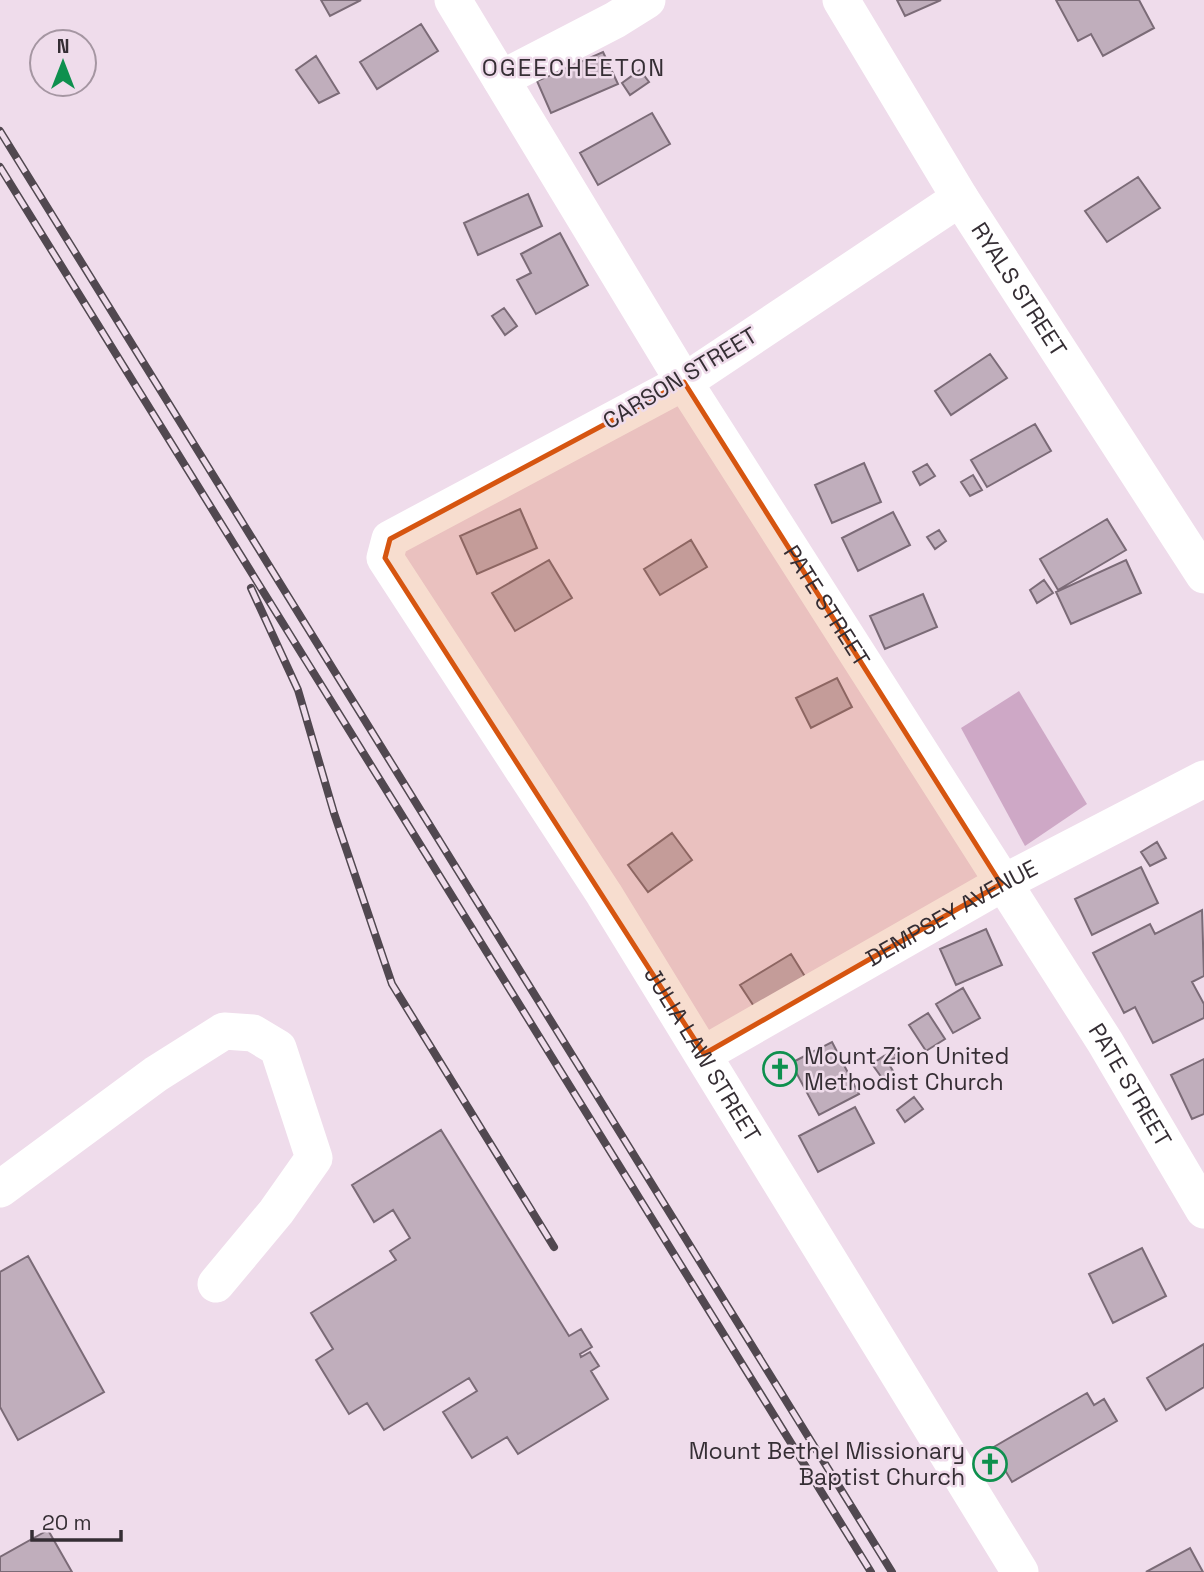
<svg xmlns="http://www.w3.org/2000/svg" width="1204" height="1572" font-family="'Space Grotesk',sans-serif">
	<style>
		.green { fill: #cea8c6 }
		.building { fill: #c0aebc; stroke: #7b6b77; stroke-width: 2 }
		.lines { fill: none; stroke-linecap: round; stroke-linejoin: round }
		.minor { stroke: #fff; stroke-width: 37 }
		.rail-casing { stroke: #514850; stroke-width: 8 }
		.rail { stroke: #efdceb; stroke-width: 5; stroke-dasharray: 16; stroke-linecap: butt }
		.marked { fill: #d65510; fill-opacity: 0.2; stroke: #d65510; stroke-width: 5; stroke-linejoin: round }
		.labels { text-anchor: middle; stroke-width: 5; stroke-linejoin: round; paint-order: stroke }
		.street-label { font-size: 23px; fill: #352e34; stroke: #efdceb }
		.poi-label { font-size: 23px; fill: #352e34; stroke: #efdceb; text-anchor: start }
		.neighbourhood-label { font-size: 24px; letter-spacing: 2px; fill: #352e34; stroke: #efdceb }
	</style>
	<rect width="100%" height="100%" fill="#efdceb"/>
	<path class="green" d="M1019,691l68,113 -62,42 -64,-118z"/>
	<path class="building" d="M321,0h40l-31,16z
		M897,0h44l-36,16z
		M1056,0h83l15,28 -51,28 -12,-22 -13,7z
		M421,24l17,27 -61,38 -17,-27z
		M603,52l15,32 -67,29 -14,-32z
		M316,56l23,37 -20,10 -23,-33z
		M640,70l9,12 -19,13 -8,-12z
		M652,113l18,31 -72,41 -18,-32z
		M1138,177l22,31 -53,34 -22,-31z
		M528,194l14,32 -64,29 -14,-32z
		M560,233l28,52 -52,29 -19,-34 14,-7 -10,-19z
		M504,308l13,18 -12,9 -13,-19z
		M990,354l17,24 -56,37 -16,-24z
		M1035,424l16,27 -64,36 -16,-27z
		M864,463l17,39 -49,21 -17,-38z
		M927,464l8,12 -15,9 -7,-13z
		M973,475l9,15 -12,6 -9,-14z
		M520,509l17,39 -60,26 -17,-38z
		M893,512l17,33 -52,26 -16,-33z
		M1107,519l19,31 -68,40 -18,-31z
		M939,530l7,11 -11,8 -8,-12z
		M691,540l16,27 -47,28 -16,-26z
		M549,560l23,38 -57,33 -23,-38z
		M1126,560l15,33 -70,31 -15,-32z
		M1044,580l9,13 -16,10 -7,-13z
		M923,594l14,33 -52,22 -15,-33z
		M837,678l15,29 -41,21 -15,-30z
		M672,833l20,27 -44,32 -20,-27z
		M1157,842l9,16 -16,8 -9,-14z
		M1141,867l17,36 -66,32 -17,-36z
		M1202,910l2,66 -12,6 12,22v14l-51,25 -18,-36 -11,6 -31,-60 57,-29 5,10z
		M986,929l16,36 -46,20 -16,-36z
		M791,954l18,29 -50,31 -19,-29z
		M963,988l17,30 -27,15 -17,-29z
		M928,1013l17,26 -19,12 -17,-26z
		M832,1042l27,52 -40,21 -28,-52z
		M893,1051l4,6 -8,4 -3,-6z
		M884,1056l9,15 -11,7 -10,-14z
		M1204,1059v55l-12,5 -21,-44z
		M914,1097l9,12 -18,13 -8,-12z
		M855,1107l19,36 -56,29 -19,-36z
		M441,1130l128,206 12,-7 11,18 -12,7 1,3 9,-5 9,14 -8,5 17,28 -90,55 -11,-17 -35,21 -29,-46 34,-21 -8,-13 -85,52 -17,-27 -18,11 -33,-54 17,-11 -22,-36 85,-53 -6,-9 20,-13 -17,-28 -19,12 -22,-37z
		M1142,1248l24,48 -53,27 -24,-49z
		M28,1256l76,136 -86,48 -18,-33v-135z
		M1204,1344v43l-38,23 -19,-32z
		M1087,1393l7,12 10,-6 13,22 -105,61 -20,-34z
		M48,1530l24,42h-72v-15z
		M1190,1548l13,24h-57z"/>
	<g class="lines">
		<g class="minor">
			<path id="s1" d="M453,0l231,382 421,660 99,168"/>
			<path id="s2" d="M841,0l119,198 244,377"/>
			<path d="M501,79l114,-59 32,-20"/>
			<path id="s3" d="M960,198l-276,184 -294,157 -5,19 219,336 416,678"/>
			<path id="s4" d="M704,1054l297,-170 203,-105"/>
			<path d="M0,1189l156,-115 68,-43 29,2 25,15 36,110 -38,54 -60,72"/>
		</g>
		<g class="rail-casing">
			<path id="rail" d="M0,131l892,1441
				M0,167l871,1405
				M251,588l47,102 36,123 58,171 162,263"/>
		</g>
		<use href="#rail" class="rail"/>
	</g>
	<path class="marked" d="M684,382l317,502 -297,170 -319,-496 5,-19z"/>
	<defs>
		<g id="church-ring" transform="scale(1.75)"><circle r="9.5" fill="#efdceb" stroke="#0e904e" stroke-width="1.5"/><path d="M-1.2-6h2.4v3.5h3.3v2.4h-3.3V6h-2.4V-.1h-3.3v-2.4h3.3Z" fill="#0e904e"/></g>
	</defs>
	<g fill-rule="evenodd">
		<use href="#church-ring" x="780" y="1069"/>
		<use href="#church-ring" x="990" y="1464"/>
	</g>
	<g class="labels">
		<g class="street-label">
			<text dy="8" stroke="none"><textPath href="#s2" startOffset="340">RYALS STREET</textPath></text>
			<text transform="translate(680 378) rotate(-31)" y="8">CARSON STREET</text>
			<text dy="8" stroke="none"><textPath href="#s1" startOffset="712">PATE STREET</textPath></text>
			<text dy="8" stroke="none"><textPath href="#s4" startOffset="285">DEMPSEY AVENUE</textPath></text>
			<text dy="8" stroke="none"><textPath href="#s3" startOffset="1274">JULIA LAW STREET</textPath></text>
			<text dy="8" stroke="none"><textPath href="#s1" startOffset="1279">PATE STREET</textPath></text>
		</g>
		<g class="poi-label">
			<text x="804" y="1064">Mount Zion United<tspan x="804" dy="26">Methodist Church</tspan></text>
			<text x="965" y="1459" text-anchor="end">Mount Bethel Missionary<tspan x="965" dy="26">Baptist Church</tspan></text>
		</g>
		<g class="neighbourhood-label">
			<text x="574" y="76">OGEECHEETON</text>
		</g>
	</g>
	<g transform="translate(63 63)"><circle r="33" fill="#efdceb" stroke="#a596a2" stroke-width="2"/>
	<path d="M0-5L12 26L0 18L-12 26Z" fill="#0e904e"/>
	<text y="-10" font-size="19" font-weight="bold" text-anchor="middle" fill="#352e34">N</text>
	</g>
	<path d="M32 1530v10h89v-10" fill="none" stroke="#352e34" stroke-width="3.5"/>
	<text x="42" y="1530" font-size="21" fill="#352e34" stroke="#efdceb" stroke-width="5" paint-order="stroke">20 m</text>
</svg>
